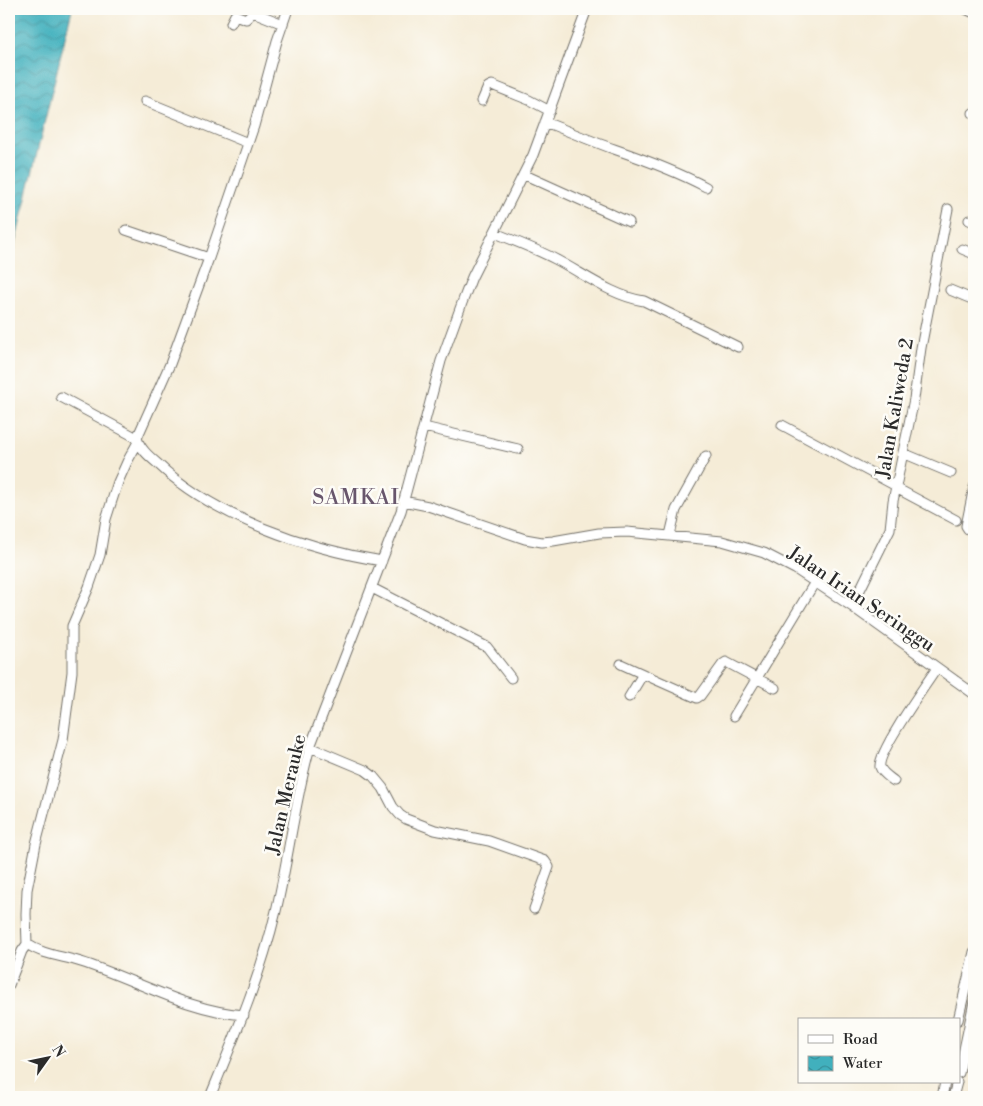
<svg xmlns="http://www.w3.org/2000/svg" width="983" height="1106" font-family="'Libre Bodoni',serif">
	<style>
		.water { fill: url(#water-waves); stroke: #366e74 }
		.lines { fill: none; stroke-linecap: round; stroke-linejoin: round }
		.minor-casing { stroke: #726f67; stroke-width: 11 }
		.minor { stroke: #fff; stroke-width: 9 }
		.labels { text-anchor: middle; stroke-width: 5; stroke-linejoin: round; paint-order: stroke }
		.street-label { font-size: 19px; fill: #2b2b2b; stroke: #fdfcf7 }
		.quarter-label { font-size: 21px; letter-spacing: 1px; fill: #68566c; stroke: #fdfcf7 }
	</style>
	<defs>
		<pattern id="water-waves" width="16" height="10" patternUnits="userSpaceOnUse" patternTransform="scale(1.25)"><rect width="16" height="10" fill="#41b0bd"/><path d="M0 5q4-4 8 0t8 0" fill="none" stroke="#378f9a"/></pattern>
	</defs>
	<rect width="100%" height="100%" fill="#fdfcf7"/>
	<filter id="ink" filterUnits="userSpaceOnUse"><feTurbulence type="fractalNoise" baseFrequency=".02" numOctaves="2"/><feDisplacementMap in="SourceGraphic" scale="10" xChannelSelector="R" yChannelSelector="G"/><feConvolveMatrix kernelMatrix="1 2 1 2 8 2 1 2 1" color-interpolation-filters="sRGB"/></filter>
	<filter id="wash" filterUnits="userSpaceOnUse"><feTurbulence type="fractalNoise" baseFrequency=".0096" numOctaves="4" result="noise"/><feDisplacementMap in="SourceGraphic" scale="20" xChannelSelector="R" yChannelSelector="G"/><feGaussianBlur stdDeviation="1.12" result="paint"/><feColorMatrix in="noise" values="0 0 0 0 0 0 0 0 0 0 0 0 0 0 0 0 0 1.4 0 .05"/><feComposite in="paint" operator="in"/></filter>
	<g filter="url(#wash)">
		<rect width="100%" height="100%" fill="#f5ecd7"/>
		<path class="water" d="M9,9h63l-63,259z"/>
	</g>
	<g filter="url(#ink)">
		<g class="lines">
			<g class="minor-casing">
				<path id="minor" d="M965,9l9,4
					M231,23l4,-8 11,4 7,-7 30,12
					M145,101l103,42
					M482,101l6,-14 4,-2 37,15 21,11
					M973,113h1
					M545,122c23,9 46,19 69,27 32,11 62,22 92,38
					M525,175l104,47
					M969,220l5,2
					M126,230l83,28
					M495,233c20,8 41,16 60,26 29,15 57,37 89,42l94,46
					M962,249l12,5
					M950,290l24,10
					M61,397l76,41c3,11 13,19 21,26 56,53 149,85 224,97
					M782,425l114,61
					M424,427l94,22
					M137,438l33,-74 39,-106 45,-132 23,-85 11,-32
					M138,442l-11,20 -9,20 -12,37 -6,36 -11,32 -17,39v46l-9,68 -27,104 -9,46 -1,24 1,30c16,11 36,12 54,18 54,17 106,49 163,53
					M903,453l48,20
					M974,487l-8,39 2,3 6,4
					M896,488l60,32
					M403,501l25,5 97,33 17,3 11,-1 46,-8 28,-1 95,9 42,12 31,16 59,39 120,86
					M670,535l6,-25 30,-54
					M372,588l115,59 24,31
					M852,606l38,-77 3,-28 21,-102 7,-51 27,-139
					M621,664l22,10
					M629,697l14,-23 54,24 3,-2 23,-32 3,-2 49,26
					M734,716l81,-134
					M310,747l55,23 8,6 10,12 10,19 7,8 6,4 29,11 54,11 56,20 4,6 -15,42
					M894,781c-5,-4 -12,-8 -14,-14 -3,-14 47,-84 57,-99
					M9,985l13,-34 5,-7
					M958,1020l16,-68
					M959,1073l15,-71
					M210,1097c25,-61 51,-122 66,-186 13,-55 19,-111 34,-164l91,-236 40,-150 21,-58 10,-26 61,-122 54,-146
					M942,1097l3,-15
					M953,1097l4,-15"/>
			</g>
			<use href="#minor" class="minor"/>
		</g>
	</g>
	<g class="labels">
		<g class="street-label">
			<text transform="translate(894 408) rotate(-80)" y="7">Jalan Kaliweda 2</text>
			<text transform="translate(862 598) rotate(34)" y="7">Jalan Irian Seringgu</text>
			<text transform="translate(285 794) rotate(-77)" y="7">Jalan Merauke</text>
		</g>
		<g class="quarter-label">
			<text x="356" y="504">SAMKAI</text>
		</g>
	</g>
	<rect width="983" height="1106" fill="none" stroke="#fdfcf7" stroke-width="30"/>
	<rect x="798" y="1018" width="162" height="65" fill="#fdfcf7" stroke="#a9a8a5"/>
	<rect x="808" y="1035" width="25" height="8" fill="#ffffff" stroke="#a9a8a5"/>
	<text x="843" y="1044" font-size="15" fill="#2b2b2b">Road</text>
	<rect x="808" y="1056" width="25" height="15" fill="url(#water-waves)" stroke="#a9a8a5"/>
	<text x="843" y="1068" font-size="15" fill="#2b2b2b">Water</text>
	<g transform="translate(48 1058) rotate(57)" stroke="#fdfcf7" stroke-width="4" paint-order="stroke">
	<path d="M0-4L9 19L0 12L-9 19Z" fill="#2b2b2b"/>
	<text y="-8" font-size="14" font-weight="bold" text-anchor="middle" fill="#2b2b2b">N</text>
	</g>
</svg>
